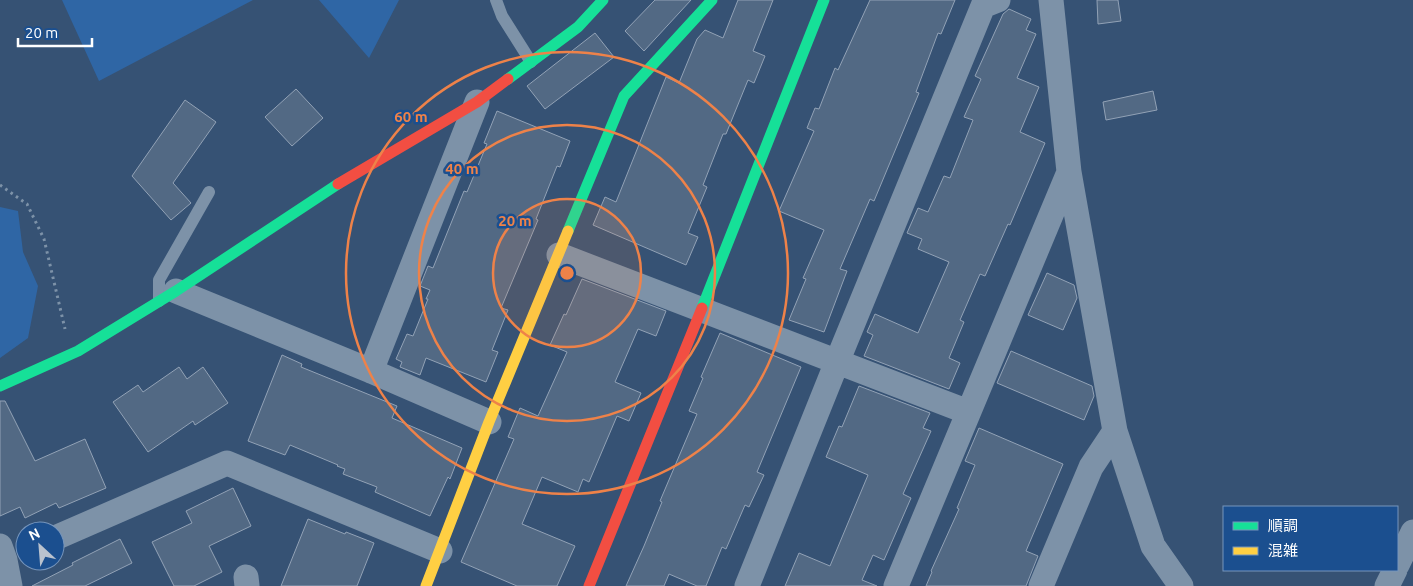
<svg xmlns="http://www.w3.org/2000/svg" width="1413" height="586" font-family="Ubuntu,'Noto Sans JP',sans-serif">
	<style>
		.green { fill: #2f66a5 }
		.building { fill: #526984; stroke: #92a2b6 }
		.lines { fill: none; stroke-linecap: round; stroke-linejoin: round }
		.path { stroke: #7d92a8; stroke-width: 3; stroke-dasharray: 2.5 4; stroke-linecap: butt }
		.lane { stroke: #7d92a8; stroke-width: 12 }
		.street { stroke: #7d92a8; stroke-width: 25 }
		.fast { stroke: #16e098; stroke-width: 11 }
		.slow { stroke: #ffcf43; stroke-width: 11 }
		.jam { stroke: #f24e42; stroke-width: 11 }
		.ring { fill: none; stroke: #ee8249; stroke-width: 2.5 }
		.centre { fill: #ee8249; stroke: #1b4f8f; stroke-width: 2.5 }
		.ring-label { font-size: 15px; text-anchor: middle; font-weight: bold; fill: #ee8249; stroke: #1b4f8f; stroke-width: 5; stroke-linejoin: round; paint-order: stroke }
	</style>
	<rect width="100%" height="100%" fill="#365274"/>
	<path class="green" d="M62,0h191l-154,81z
		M319,0h80l-30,58z
		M0,207l18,4 5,41 15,34 -10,52 -28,20z"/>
	<path class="building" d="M655,0h36l-47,51 -19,-20z
		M738,0h35l-20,51 12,5 -11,27 -6,-3 -22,54h-3l-20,51 4,2 -19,46 10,4 -12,28 -93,-40 12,-28 11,5 50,-125 13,6 18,-44 8,-9 18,8z
		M870,0h85l-14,34 -3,-1 -22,59 3,1 -45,108 -4,-2 -30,70 7,2 -23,61 -35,-12 17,-41 -3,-1 21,-48 -45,-19 35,-80 -7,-3 8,-20 4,1 16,-41 3,2z
		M1097,0h21l3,21 -23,3z
		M1009,9l22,10 -5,11 10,4 -19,44 22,9 -19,45 25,11 -35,82 -2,-1 -23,52 -5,-2 -20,46 4,2 -15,36 11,5 -11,26 -85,-33 9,-21 -6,-3 8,-18 43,19 31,-71 -31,-13 4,-10 -15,-6 11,-25 10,4 16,-36 6,2 23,-58 -9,-3 17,-38 -6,-3 28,-62z
		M595,33l19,24 -69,52 -18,-23z
		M296,89l27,29 -31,28 -27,-29z
		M1153,91l4,19 -51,10 -3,-18z
		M185,100l31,22 -43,61 18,20 -20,17 -39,-44z
		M497,111l73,30 -10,26 -3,-1 -21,53 2,1 -37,88 7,2 -16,40 6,2 -12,30 -60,-24 -6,17 -20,-8 2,-5 -6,-3 11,-25 6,2 15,-37h-2l4,-9 -10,-4 8,-20 5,2 31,-77 3,1 20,-48 -3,-1z
		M1047,273l27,12 3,13 -14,32 -35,-15z
		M582,279l84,32 -10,25 -18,-7 -23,53 26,11 -12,28 -12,-5 -28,66 -6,-3 -5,13 -36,-15 -20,47 53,22 -18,40h-40l-56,-24 53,-123 -6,-2 12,-29 18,8 29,-64 -17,-7 14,-31 2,1z
		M720,333l81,34 -44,105 7,3 -15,32 -4,-2 -19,44 -4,-2 -16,39h-9l-28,-12 -5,12h-38l18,-40 18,-44 -2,-1 37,-87 -8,-3 14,-33 -2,-1z
		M1011,351l81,35 2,10 -10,24 -87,-37z
		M282,355l20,9 -1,3 96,39 -5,12 70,30 -12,31 -2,-2 -18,39 -55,-24 2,-5 -34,-13 2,-5 -8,-3 1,-1 -48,-20 -5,10 -37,-14z
		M179,367l8,12 16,-12 25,36 -33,22 -2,-4 -45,31 -35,-50 25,-17 5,7z
		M859,386l71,27 -7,15 8,3 -28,63 8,4 -27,62 -11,-5 -11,25 15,6h-92l14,-33 31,13 38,-91 -42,-18 13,-31 3,1z
		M0,401h5l30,60 50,-22 21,49 -47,20 -3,-5 -31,15 -5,-11 -20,9z
		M979,428l84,36 -37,87 12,5 -12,30h-100l6,-14 -1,-1 28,-62 -2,-1 18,-43 -10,-4z
		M233,488l18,38 -42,20 13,26 -28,14h-20l-22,-44 40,-19 -6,-12z
		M308,519l37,15 1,-2 28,11 -17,43h-76z
		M120,539l12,24 -47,23h-53l41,-21 -1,-2z"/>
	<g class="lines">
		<path class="path" d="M0,185l27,19 17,35 21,90"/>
		<path class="lane" d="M496,0l6,16 29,46
			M159,301v-21l50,-88"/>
		<path class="street" d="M1051,0l18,172 46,259 38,115 28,40
			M559,255l409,157
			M176,291l195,80 118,51
			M371,371l106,-269
			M55,538l172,-75 213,88
			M0,546l5,14 5,26
			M1397,565l16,-33
			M246,577l1,9
			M747,586l90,-224 146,-356 15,-6
			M896,586l173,-414
			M1041,586l50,-119 24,-36
			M1387,586l8,-16"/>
		<path class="fast" d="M508,79l70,-52 25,-27
			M568,231l56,-135 88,-96
			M702,308l122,-308
			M0,386l78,-35 98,-60 162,-107"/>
		<path class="slow" d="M426,586l63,-164 79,-191"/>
		<path class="jam" d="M338,184l139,-82 31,-23
			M589,586l113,-278"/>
	</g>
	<circle cx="567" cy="273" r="74" fill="#ee8249" fill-opacity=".12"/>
	<g class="ring">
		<circle cx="567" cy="273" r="74"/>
		<circle cx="567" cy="273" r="148"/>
		<circle cx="567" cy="273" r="221"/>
	</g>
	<circle cx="567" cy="273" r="8" class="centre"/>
	<g class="ring-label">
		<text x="411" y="122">60 m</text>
		<text x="462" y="174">40 m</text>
		<text x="515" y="226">20 m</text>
	</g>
	<rect x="1223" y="506" width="175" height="65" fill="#1b4f8f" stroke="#7695bc"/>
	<rect x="1233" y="522" width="25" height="8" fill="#16e098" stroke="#7695bc"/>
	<text x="1268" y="531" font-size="15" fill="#ffffff">順調</text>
	<rect x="1233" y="547" width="25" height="8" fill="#ffcf43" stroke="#7695bc"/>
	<text x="1268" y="556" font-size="15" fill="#ffffff">混雑</text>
	<g transform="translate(40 546) rotate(334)"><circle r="24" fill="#1b4f8f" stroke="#7695bc"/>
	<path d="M0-4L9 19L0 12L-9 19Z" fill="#b9c2ce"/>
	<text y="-8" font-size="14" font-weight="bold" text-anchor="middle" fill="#ffffff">N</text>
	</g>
	<path d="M18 38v8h74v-8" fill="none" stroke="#ffffff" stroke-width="2.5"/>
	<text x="25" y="38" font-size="15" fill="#ffffff" stroke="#1b4f8f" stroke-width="4" paint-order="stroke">20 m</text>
</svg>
